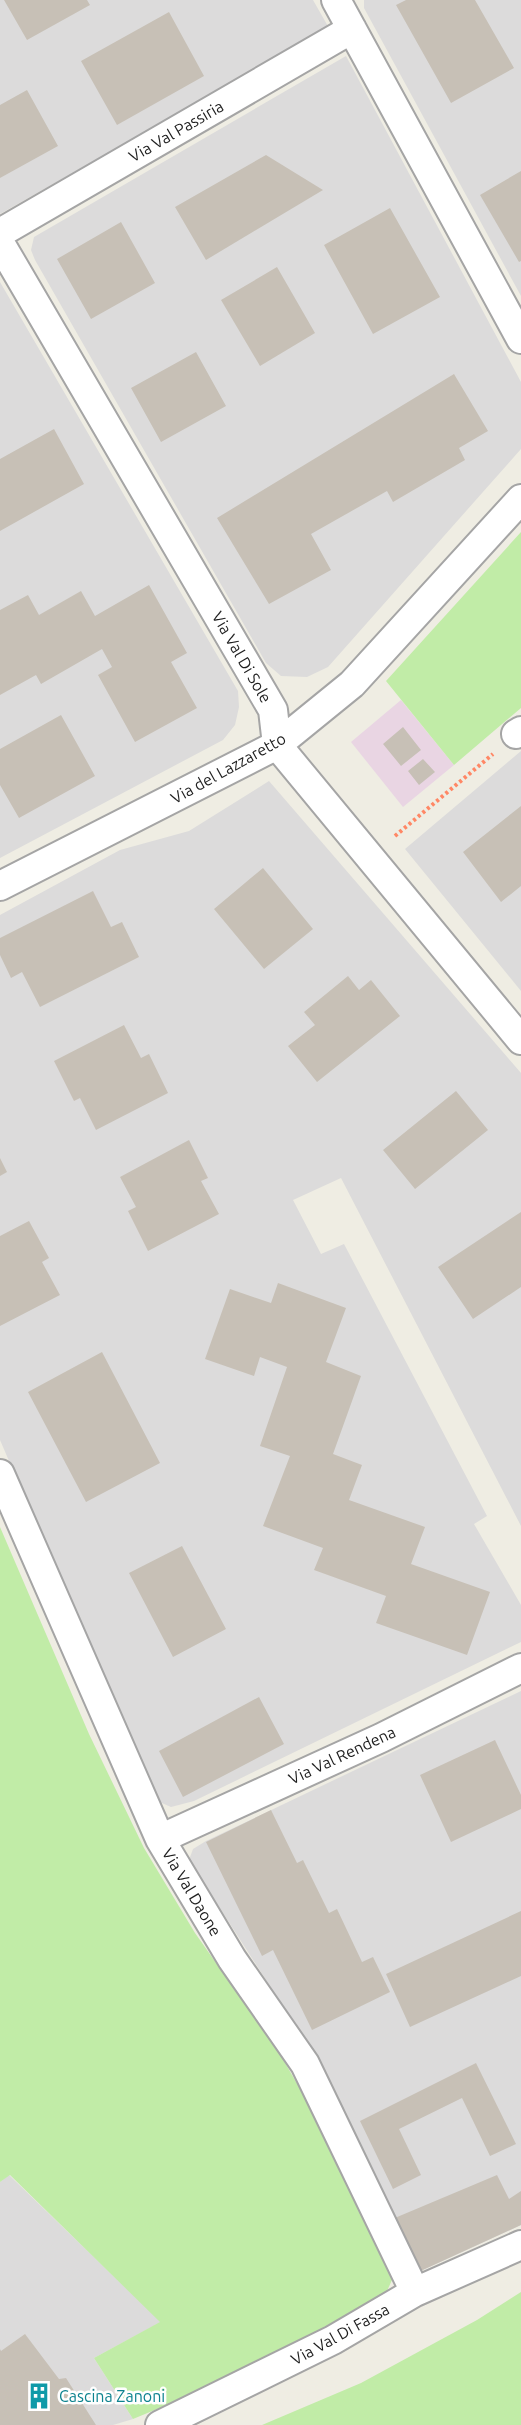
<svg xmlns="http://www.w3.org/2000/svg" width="521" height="2425" font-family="Ubuntu,sans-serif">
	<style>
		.residential { fill: #dcdbdb }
		.industrial { fill: #e9d5e3 }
		.grass { fill: #c1eca7 }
		.building { fill: #c7c0b6 }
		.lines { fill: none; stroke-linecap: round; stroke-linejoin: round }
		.street-casing { stroke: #a5a5a5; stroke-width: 32 }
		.path { stroke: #ff8765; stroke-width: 4; stroke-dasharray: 3 3; stroke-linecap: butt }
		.street { stroke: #fff; stroke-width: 28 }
		.labels { text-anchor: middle; stroke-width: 5; stroke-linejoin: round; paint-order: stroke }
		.street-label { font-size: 16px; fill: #1e1e1e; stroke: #fff }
		.culture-label { font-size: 16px; fill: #0d838f; stroke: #fff; text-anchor: start }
	</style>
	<rect width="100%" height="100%" fill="#efede3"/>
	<path class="residential" d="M0,0h313l16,28 -329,186z
		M364,0h157v296l-157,-288z
		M346,56l175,326v67l-193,218 -21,10 -26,-1 -15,-13 -231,-403 -4,-10 3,-13z
		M0,282l238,409 1,16 -4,18 -12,15 -223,118z
		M521,751v240l-116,-142z
		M269,781l252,292v453l-180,-348 -48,22 28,54 23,-10 143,272 -13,8 47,81v37l-327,159 -23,6 -16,-7 -155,-360v-525l120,-65 69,-19z
		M521,1691v534l-107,49 -114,-241 -111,-173 4,-11 13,-8z
		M9,2175l152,147 -67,36 39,61 -20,6h-113v-243z"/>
	<path class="industrial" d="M401,700l53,65 -51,42 -52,-65z"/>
	<path class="grass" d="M521,532v176l-67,57 -68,-84z
		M0,1527l89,207 55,114 51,85 85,121 64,112 52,105 -13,29 -139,73 -111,46 -39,-61 66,-36 -150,-147 -10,7z
		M521,2292v133h-259l99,-42 116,-63z"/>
	<path class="building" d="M4,0h83l3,5 -63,35z
		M406,0h69l39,68 -63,35 -55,-98z
		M169,12l35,64 -87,49 -36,-64z
		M27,90l31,56 -58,32v-73z
		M266,155l57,35 -117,70 -31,-53z
		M521,171v90l-2,1 -39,-67z
		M390,208l50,89 -67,37 -49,-89z
		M121,222l34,61 -64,36 -34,-60z
		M277,267l38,66 -55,33 -39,-66z
		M196,352l30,54 -65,36 -30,-54z
		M454,374l34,57 -29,17 6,12 -72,42 -6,-11 -76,43 20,36 -62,34 -52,-86z
		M54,429l30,55 -84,47v-72z
		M149,585l38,68 -16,9 26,46 -62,34 -37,-67 14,-8 -10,-18 -61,35 -5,-9 -36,20v-85l28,-15 11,20 42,-24 14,25z
		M61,715l34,61 -76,42 -19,-33v-36z
		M403,727l18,23 -20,16 -18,-22z
		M423,759l12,13 -16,13 -11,-14z
		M521,806v80l-20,16 -38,-50z
		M263,868l50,61 -49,40 -50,-60z
		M93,891l18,36 11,-5 17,35 -99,50 -18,-35 -11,6 -11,-23v-17z
		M348,976l11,14 12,-10 29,36 -83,66 -29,-36 27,-21 -11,-13z
		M124,1025l17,33 8,-4 19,39 -72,37 -16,-32 -6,3 -20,-40z
		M456,1091l32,39 -73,59 -32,-39z
		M189,1140l19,38 -7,3 18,33 -71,37 -20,-40 8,-4 -16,-30z
		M0,1158l7,14 -7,4z
		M521,1212v75l-48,32 -35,-52z
		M29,1221l20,37 -7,4 18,33 -60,31v-90z
		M278,1283l68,25 -20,54 35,14 -28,78 29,11 -13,35 76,27 -14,37 79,28 -23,63 -91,-32 10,-27 -72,-26 9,-22 -60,-22 27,-70 -30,-10 27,-79 -27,-10 -6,19 -49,-17 25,-70 41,14z
		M102,1352l58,111 -74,39 -58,-110z
		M182,1546l44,83 -53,28 -44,-84z
		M259,1697l25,47 -101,53 -24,-46z
		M495,1740l26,55v14l-70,33 -31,-67z
		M271,1810l26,53 6,-3 26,53 8,-4 25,53 11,-5 17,35 -78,38 -39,-80 -11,6 -56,-114z
		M521,1911v65l-111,51 -24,-53z
		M476,2063l40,81 -26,12 -28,-58 -63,31 22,46 -28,14 -33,-68z
		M497,2175l12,24 12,-8v34l-107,49 -24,-54z
		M25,2334l34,45 7,-1 30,47h-96v-76l1,2z"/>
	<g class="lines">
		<g class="street-casing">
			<path id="street" d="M336,0l185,339
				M0,233l352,-204
				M0,243l273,467 4,35 244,295
				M516,734l5,-3
				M0,886l277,-141 75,-61 169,-185
				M0,1474l160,365 72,120 73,105 110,228
				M160,1839l221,-101 140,-70
				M160,2425l173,-85 82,-48 106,-47"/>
		</g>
		<path class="path" d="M395,836l98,-82"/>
		<use href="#street" class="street"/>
	</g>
	<defs>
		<g id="building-bare" transform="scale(2.07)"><path d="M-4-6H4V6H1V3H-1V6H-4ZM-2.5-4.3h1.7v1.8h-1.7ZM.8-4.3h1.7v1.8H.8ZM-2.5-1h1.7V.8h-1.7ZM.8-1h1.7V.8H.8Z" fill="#0f9aa8" stroke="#fff" stroke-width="2.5" paint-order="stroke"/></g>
	</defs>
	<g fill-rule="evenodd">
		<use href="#building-bare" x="39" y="2396"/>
	</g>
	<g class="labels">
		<g class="street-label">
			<text transform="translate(176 131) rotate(-30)" y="6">Via Val Passiria</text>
			<text transform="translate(242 657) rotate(60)" y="6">Via Val Di Sole</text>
			<text transform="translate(228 768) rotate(-29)" y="6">Via del Lazzaretto</text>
			<text transform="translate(342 1755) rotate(-25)" y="6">Via Val Rendena</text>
			<text transform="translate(192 1892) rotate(59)" y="6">Via Val Daone</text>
			<text transform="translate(340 2334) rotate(-29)" y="6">Via Val Di Fassa</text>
		</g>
		<g class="culture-label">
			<text x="59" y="2402">Cascina Zanoni</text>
		</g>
	</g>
</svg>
